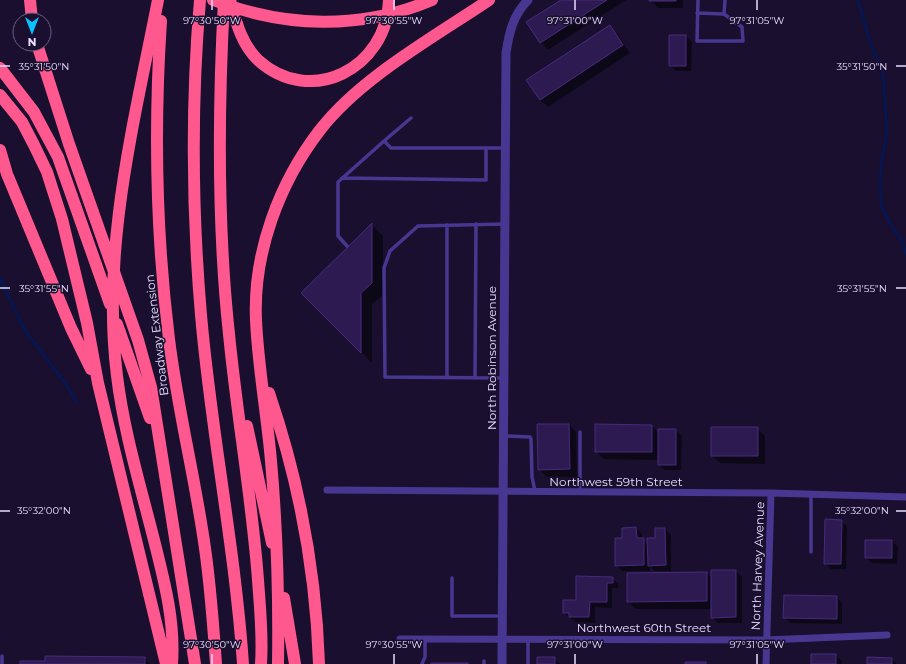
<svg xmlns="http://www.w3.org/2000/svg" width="906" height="664" font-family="Montserrat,sans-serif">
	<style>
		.shadow { fill: #0007 }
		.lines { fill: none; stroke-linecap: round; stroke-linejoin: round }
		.stream { stroke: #061651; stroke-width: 3 }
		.building { fill: #2d1a51; stroke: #482a7f }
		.service { stroke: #483791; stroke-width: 3.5 }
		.minor { stroke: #483791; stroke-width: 7 }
		.tertiary { stroke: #483791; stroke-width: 9 }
		.motorway { stroke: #ff588f; stroke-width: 12 }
		.ticks { fill: none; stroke: #e6ddff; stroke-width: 1.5 }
		.labels { text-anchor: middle; stroke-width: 3; stroke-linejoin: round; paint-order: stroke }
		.street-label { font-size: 12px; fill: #e6ddff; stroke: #1a0f2e }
		.ticks-label { font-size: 10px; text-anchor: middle; fill: #e6ddff; stroke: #1a0f2e; stroke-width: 3; stroke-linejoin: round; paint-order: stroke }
	</style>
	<rect width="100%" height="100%" fill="#1a0f2e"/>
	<path class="shadow" d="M563,0h63l-78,50 -7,-8z
		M650,0h33v8h-25z
		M610,26l7,8 13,19 -82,54 -8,-7z
		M686,36l6,6 -1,29h-15l-6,-5z
		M372,225l11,11v59l-11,9v59l-69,-70z
		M569,424l7,8 1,45h-30l-8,-8z
		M652,426l7,7 17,-3 6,6 -1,34h-17l-5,-6v-4l-55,-1 -8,-7z
		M757,428l8,8v28l-45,-1 -8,-7z
		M841,521l6,5 -1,43h-15l-6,-6z
		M636,528l6,6v5l6,5 8,-5 9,-10 6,6v36h-16l-5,-5v5h-28l-6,-6 7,-26z
		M892,541l6,6 -1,17 -25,-1 -6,-5z
		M736,571l6,6v46h-24l-6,-6v-8h-76l-8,-7 79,-29 5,5z
		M612,578l6,6v4h-6v20l-17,-1v16l-19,-1 -12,-9z
		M836,597l6,6v21l-52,-1 -6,-6z
		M836,655l6,6v3h-30z
		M145,658l5,6h-129l25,-2z
		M554,658l6,6h-22z
		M892,659l5,5h-29z"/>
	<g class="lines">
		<path class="stream" d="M858,0l13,45 12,27 4,61 -6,32 -1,24 2,19 11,21 8,9 5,16
			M0,278l24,51 42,55 10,18"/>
	</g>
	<path class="building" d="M561,0h46l-67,43 -14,-21z
		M649,0h27v1h-27z
		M610,25l13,20 -83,55 -14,-20z
		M669,35h17v31h-17z
		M372,223v60l-11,10v60l-60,-60z
		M537,424h32l1,45 -32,1z
		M595,424l57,1v27h-57z
		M711,427h47v29h-47z
		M658,429h18v36h-18z
		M825,519l17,1 -1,44h-17z
		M636,527l1,11h7v27l-29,1v-28h7v-10z
		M655,528h10l1,37 -18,1 -1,-28h8z
		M865,540h27v18h-27z
		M711,570h25v47l-25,1z
		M707,572v29l-80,1v-29z
		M576,576l37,1v6h-6v19h-17l-1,15h-20v-4h-6v-13h13z
		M784,595l53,1v23l-54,-1z
		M811,654h25v10h-25z
		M45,656l100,1v7h-125v-3h25z
		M537,657h18v7h-18z
		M867,657l25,1v6h-25z
		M685,662h21v2h-21z
		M431,663h37v1h-37z"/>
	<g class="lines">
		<path class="service" d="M698,0l-1,41h46l-1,-14 -18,-13 1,-14
			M697,13l27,1
			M384,141l27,-23
			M342,178l144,2v-32
			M347,246l-9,-10v-54l46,-41 7,7h113
			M447,378v-153
			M475,378l1,-154
			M504,378l-119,-1 -1,-109 6,-17 28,-25 86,-2
			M580,432v59
			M505,436l25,1 1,2 1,38 3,14
			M811,494v58
			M452,578v38h49
			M528,639v25
			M2,656v8
			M484,661v3
			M422,664l3,-7v-18"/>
		<path class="minor" d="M327,490l444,3 135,4
			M400,639l366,1 121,-5
			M766,664l5,-171"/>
		<path class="tertiary" d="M502,664l4,-611c3,-20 7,-38 22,-53"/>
		<path class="motorway" d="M30,0l2,20
			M158,0c-24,123 -57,249 -41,376 7,57 24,112 38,168 10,40 20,78 17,120
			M200,0c-9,105 -8,210 1,315 10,117 34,232 42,349
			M213,0c72,28 148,30 219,0
			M224,0c-6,112 -7,223 5,334 8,83 23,164 29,246 2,28 5,56 3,84
			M230,0c6,21 11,44 28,60 53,48 129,8 131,-60
			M161,21c-7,106 -5,213 8,318 8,66 24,130 34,196 7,42 10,86 13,129
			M37,44l32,100 69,196 13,47 44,277
			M0,68l34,44 24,45 52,147
			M0,95l22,27 12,23 13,27 15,47 25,104 11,60 68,281
			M0,150l7,24 64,154 20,41
			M117,324l33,94
			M269,393c30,88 47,178 50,271
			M247,426l25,117
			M284,598l11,66
			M278,664c1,-68 -1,-135 -7,-203 -4,-47 -13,-94 -15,-141 -3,-67 23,-137 64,-190 40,-52 114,-93 169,-130"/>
	</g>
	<path class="ticks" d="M212,0v10M394,0v10M575,0v10M757,0v10M0,66h10M896,66h10M0,288h10M896,288h10M0,511h10M896,511h10M212,654v10M394,654v10M575,654v10M757,654v10"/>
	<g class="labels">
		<g class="street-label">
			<text transform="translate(157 335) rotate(-97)" y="4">Broadway Extension</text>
			<text transform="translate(492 358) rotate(-90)" y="4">North Robinson Avenue</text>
			<text x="616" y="486">Northwest 59th Street</text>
			<text transform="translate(758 566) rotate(-88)" y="4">North Harvey Avenue</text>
			<text x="644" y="632">Northwest 60th Street</text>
		</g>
	</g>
	<g class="ticks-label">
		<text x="212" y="24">97°30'50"W</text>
		<text x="394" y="24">97°30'55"W</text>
		<text x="575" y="24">97°31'00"W</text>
		<text x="757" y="24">97°31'05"W</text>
		<text x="862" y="70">35°31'50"N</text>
		<text x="44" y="70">35°31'50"N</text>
		<text x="862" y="292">35°31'55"N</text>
		<text x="44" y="292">35°31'55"N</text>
		<text x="862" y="514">35°32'00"N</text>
		<text x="44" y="514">35°32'00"N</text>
		<text x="212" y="648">97°30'50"W</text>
		<text x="394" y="648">97°30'55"W</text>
		<text x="575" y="648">97°31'00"W</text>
		<text x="757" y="648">97°31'05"W</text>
	</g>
	<g transform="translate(32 32) rotate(180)"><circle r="19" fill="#1a0f2e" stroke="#6c6182"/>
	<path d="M0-3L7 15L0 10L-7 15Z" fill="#09c1ff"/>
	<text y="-6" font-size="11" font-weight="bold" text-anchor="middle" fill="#e6ddff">N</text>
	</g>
</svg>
